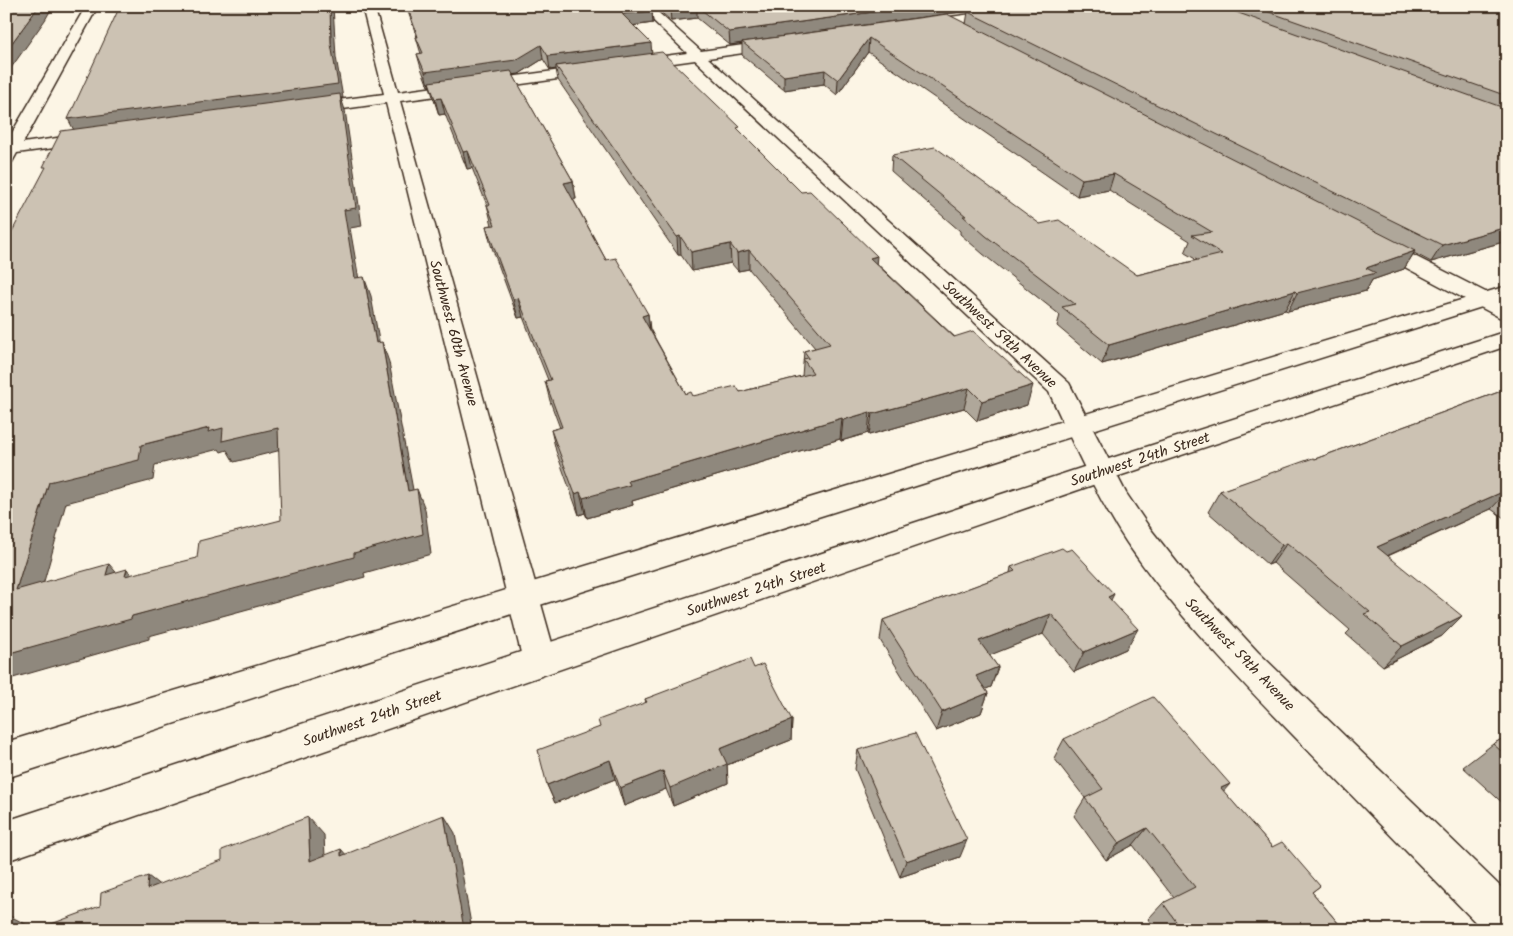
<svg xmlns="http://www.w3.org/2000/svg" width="1513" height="936" font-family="Kalam,sans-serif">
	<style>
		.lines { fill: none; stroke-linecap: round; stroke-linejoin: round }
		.street-casing { stroke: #3b2a1e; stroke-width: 3 }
		.secondary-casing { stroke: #3b2a1e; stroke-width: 3 }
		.street { fill: #fcf5e5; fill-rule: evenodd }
		.secondary { fill: #fcf5e5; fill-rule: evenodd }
		.wall { fill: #afa79a; stroke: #3b2a1e; fill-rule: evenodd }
		.shaded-wall { fill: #8f887d; stroke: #3b2a1e }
		.building { fill: #ccc2b3; stroke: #3b2a1e; fill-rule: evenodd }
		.labels { text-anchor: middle; stroke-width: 4; stroke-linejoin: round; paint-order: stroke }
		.street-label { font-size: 15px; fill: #3b2a1e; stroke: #fcf5e5 }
	</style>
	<rect width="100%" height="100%" fill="#fcf5e5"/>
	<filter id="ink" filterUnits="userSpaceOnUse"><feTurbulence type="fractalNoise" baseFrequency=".02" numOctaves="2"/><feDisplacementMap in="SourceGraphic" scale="10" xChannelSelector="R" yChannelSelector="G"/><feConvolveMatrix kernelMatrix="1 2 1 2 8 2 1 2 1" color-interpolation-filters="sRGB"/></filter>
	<g filter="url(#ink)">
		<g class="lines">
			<g class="street-casing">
				<path id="street" d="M86,6h12l-75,137 68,-10 6,2 2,3 -2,3 -6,2 -74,10 -5,9 -6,1v-20z
					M362,6h12l24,86 289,-39 -49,-47h13l50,45 78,-11 5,1 1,3 -1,3 -5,1 -71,10 361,325 57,110 23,34 41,52 68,73 249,241v37h-24c-63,-65 -127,-130 -190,-195 -59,-61 -118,-122 -166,-192 -31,-47 -54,-100 -78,-151l-354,-332 -295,41 157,560 -5,10 -12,5 -12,-5 -5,-10 -137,-558 -79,11 -5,-2 -3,-3 3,-3 5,-2 77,-10z
					M1029,6h33l-6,3 -135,20 -6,-4 6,-4z
					M1376,238l7,2 124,63v16l-8,-2 -130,-69 -3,-4 3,-4z"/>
			</g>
			<g class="secondary-casing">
				<path id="secondary" d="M1507,286v13l-983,311 -518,168v-36z
					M1507,331v15l-397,133 -1104,382v-40l1084,-356z"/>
			</g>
			<use href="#street" class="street"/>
			<use href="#secondary" class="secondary"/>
		</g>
		<path class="wall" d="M406,6h241l5,5 1,12 -20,3 19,27 88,78 61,61 226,213 -50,16 -13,-13 -95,27 -1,-2 -27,8 -1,-2 -208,62 1,4 -46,13 -2,-5 -6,2 -23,-64 -5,-21 9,-2 -10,-27 -5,-20 3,-1 -25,-63 -5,1 -27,-73 -5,-19 6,-1 -5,-20 -15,-37 -5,1 -22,-55 -6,1 -6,-18 -3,-11h-2l-7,-18 -4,-14h4l-5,-17h1zM543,59l7,11 6,-1 2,11 120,175h3l11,16 39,-8 7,8 11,-2 66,79 -11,3 -2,25 -62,16 -47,4 -7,-2 -36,-65 -2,-15 -42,-54 -33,-61h3l-3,-18 -60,-106 6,-1z
			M654,6h853v235l-76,21 -17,-9 -10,16 -32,11 -6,11 -78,20 -3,-1 -183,54 -45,-38 3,-11 -77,-61 -23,-20v-3l-69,-60 1,-16 148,69 97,51 60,-15 -12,-7 5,-12 -81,-51 -32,6 -209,-144 -31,43 -13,-11 -40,6 -42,-35v-12l-12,2 -33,-27 -26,3zM978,10l-10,2 -2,12 -21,-10z
			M1507,389v131l-16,-11 -103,47 54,80 -59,30 -37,-32 4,-4 -77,-67 -5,2 -60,-53 12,-21 95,-32z
			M1011,567l100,33 15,49 -52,23 -31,-38 -54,21 9,12 -7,20 -6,2 3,4 -7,20 -45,18 -56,-91 3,-20 127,-47z
			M754,668l38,52 -1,20 -64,25 1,18 -55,23 -7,-17 -42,17 -9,-27 -60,24 -8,-18 53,-58 46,-24 -1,-4z
			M1507,736v71l-44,-40 30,-23z
			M1064,739l159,52 49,56 48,39 -8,6 32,38h-189l-7,-11 15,-16 11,-5 -41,-53 -27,15 -32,-44 11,-18 -31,-40z
			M858,750l102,107 -60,20 -45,-108z"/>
		<path class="shaded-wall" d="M39,6h14l-8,14 -39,55v-24z
			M330,6h3l3,51 7,41h-2l4,12 17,116 -12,2 12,69 -286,-163 -8,-15 263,-75z
			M697,6v12l-26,3 -1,-12z
			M916,6h95l-66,8 -203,28v1l-12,2 -1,-13z
			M652,11l1,12 -30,4 -1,-13z
			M869,38l-1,14 -31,43 1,-15z
			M651,43l1,13 -96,10v3l-6,1 -2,-14z
			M541,45l2,14 -24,15 -89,12 -1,-4 1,4h-2l-3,-14z
			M825,70l-1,14 -40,6v-14z
			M441,98l4,16 -6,1 -4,-16z
			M468,151l4,17 -5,1 -4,-17z
			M1114,174l-5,16 -32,6 5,-17z
			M573,181l3,18 -9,1 -3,-17z
			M1507,227v14l-76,21 11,-17z
			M680,236l1,19h-3l-1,-18z
			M730,244l1,19 -39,8 -1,-19z
			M749,250v19l-11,2 -1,-18z
			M1415,251l-11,18 -32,11 -6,11 -78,20 9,-18 69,-25z
			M877,256l-2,19 -5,-17z
			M364,277l7,19 12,67 -7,-20z
			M1295,291l-10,19 -183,54 7,-19z
			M518,298l5,19 -5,1 -5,-19z
			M648,314l2,20 -8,-18z
			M382,342l7,20 28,149 -9,-20z
			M1033,385l-6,20 -50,16 5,-20z
			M969,388l-5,20 -95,27 3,-21z
			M870,412l-2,21 -27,8 2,-21z
			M842,418l-2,21 -208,62 1,4 -46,13 -4,-20 45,-17z
			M209,428h69l11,20 -55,14 -7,-12 -6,2 -2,-3 -64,16 -2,15 -87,23 -30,107 -20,-20 33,-108 92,-37z
			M417,489l8,20 6,45 -67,19 1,4 -216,59v3l-143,41v-26l126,-38 222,-63z
			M1507,490v2l-16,17 -131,59 17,-21z
			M580,492l5,21 -6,2 -4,-21z
			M1287,543l-14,20 -5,2 14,-20z
			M109,564l17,20 -20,-9z
			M127,569l16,21 -18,-14z
			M1114,594l-10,20 4,-17z
			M1051,614l-8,20 -70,28 6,-21z
			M1462,616l-20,20 -59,30 19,-20z
			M1138,629l-12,20 -52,23 10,-20z
			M998,667l-7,20 -22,9 7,-20z
			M988,693l-7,20 -45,18 6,-19z
			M792,720l-1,20 -64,25 1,18 -55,23 -3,-18 50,-39z
			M610,760l5,19 -60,24 -8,-18z
			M663,771l3,18 -42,17 -4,-18z
			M1230,784l-16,18 7,-14z
			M444,815l11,18 17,97h-9z
			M308,817l16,18 2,43 -16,-17z
			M1147,828l-14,17 -27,15 13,-17z
			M967,840l-7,17 -60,20 6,-16z
			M341,849l15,17 -15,-10z
			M148,876l22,17 -23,-4z
			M6,914l29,15 -1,1h-28z"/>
		<path class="building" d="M6,6h33l-33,45z
			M120,6h210l1,38 7,40 -270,35z
			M407,6h240l5,5 -30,3 29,29 -103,13 -7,-11 -25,15 -91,12 -8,-18 6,-1 -7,-16h2z
			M667,6h27l-24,3z
			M697,6h219l-187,26z
			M1006,6h213l288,103v118l-65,18 -474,-233z
			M1252,6h255v90z
			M947,14l468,237 -49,17 10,5 -79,20 -2,-2 -186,54 -47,-38 13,-3 -89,-68 -23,-20h3l-74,-61 43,-8 105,77 19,-4 78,55 85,-21 -30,-19 20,-3 -98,-58 -32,5 -213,-141 -31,42 -13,-10 -41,6 -42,-34z
			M662,52l78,75 -3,1 64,64 9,-1 67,65 -7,2 84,79 19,-6 60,54 -51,16 -13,-13 -97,26 -2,-2 -27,8 -1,-2 -214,63 2,4 -47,13 -3,-6 -5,2 -24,-64 11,-3 -17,-46 6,-1 -33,-82 -5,1 -27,-73 9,-1 -8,-20h3l-22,-54 -5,1 -22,-54 -6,1 -6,-17 82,-11 62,110 -9,2 42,77 10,-2 32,56 -6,2 44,78 5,-2 2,4 43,-10 4,6 73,-19 -10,-14 6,-1 -5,-7 26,-7 -81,-94 -12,3 -7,-9 -39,8 -11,-16 -3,1 -121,-171z
			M340,94l16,114 -12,2 11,68 9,-1 12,66 6,-1 26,149 9,-2 6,45 -69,19v4l-222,59 -1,3 -125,35v-411l40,-76h-3l18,-36zM209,428l-1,4 15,-4 -1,13 56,-13 3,92 -82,21 -2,17 -72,18 2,-7 -21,6 3,-11 -93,26 33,-108 90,-22 2,-15z
			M1507,389v101l-130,57 85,69 -60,30 -38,-32 6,-2 -83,-69 -5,2 -62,-54 93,-33 2,1z
			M1062,548l4,3 6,-2 42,45 -6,3 30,32 -54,23 -33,-38 -72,27 19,26 -22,9 12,17 -46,19 -59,-92 132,-49 -4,-4z
			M750,659l4,9 9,-4 29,56 -72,29 7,15 -57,24 -7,-17 -43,17 -10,-28 -63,25 -9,-35 62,-23 -2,-7 49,-18 -2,-3z
			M1153,697l77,87 -9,4 51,59 10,-5 38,44 -8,6 32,38h-162l-19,-27 32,-16 -48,-59 -28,15 -34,-45 18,-9 -39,-50z
			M915,733l52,107 -61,21 -48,-111z
			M1507,736v20l-14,-12z
			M444,815l20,114 -1,1h-428l65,-24 1,-13 47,-17 -1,13 75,-29v-10l86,-33 2,44 31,-12v7z"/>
	</g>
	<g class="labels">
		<g class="street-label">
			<text transform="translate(454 333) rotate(75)" y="5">Southwest 60th Avenue</text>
			<text transform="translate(1000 334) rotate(43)" y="5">Southwest 59th Avenue</text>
			<text transform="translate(1140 459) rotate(-18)" y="5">Southwest 24th Street</text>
			<text transform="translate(756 589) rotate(-18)" y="5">Southwest 24th Street</text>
			<text transform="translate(1240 654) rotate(46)" y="5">Southwest 59th Avenue</text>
			<text transform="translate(372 718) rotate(-19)" y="5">Southwest 24th Street</text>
		</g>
	</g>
	<rect width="1513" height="936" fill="none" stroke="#fcf5e5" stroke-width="25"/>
	<rect x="12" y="12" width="1488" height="911" fill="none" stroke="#3b2a1e" stroke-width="2" filter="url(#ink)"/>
</svg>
